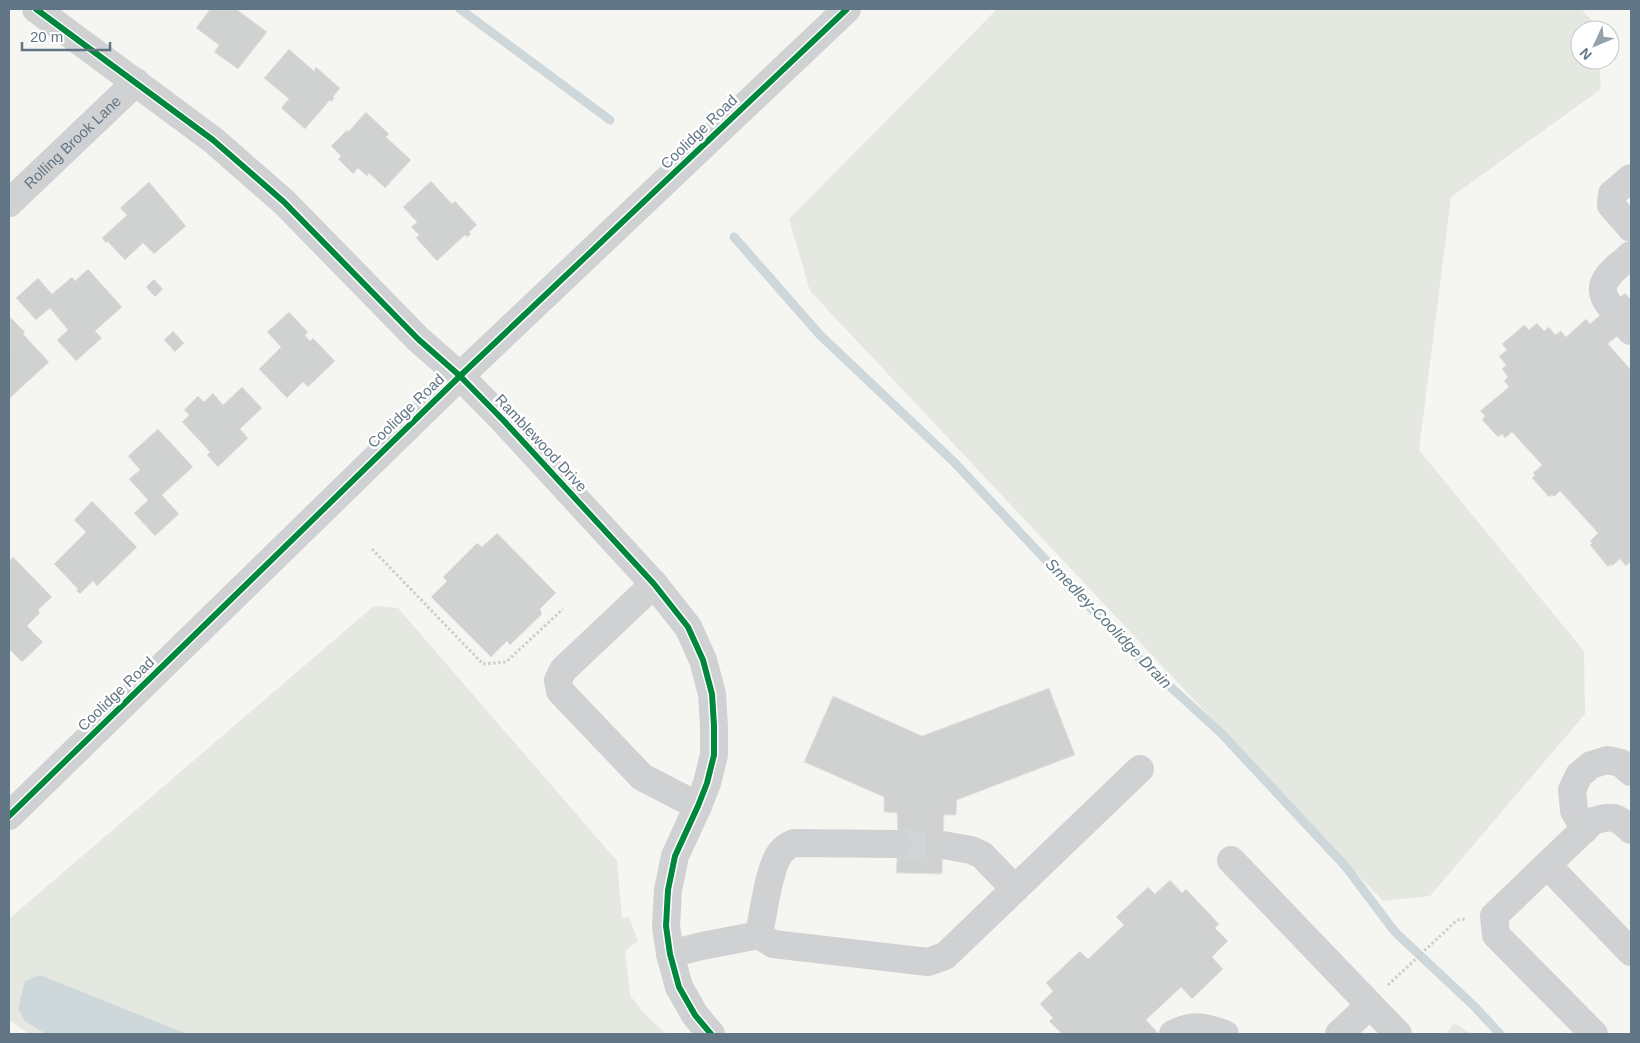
<svg xmlns="http://www.w3.org/2000/svg" width="1640" height="1043" font-family="Helvetica,sans-serif">
	<style>
		.green { fill: #e4e8e0 }
		.water { fill: #ced7da }
		.lines { fill: none; stroke-linecap: round; stroke-linejoin: round }
		.stream { stroke: #ced7da; stroke-width: 9 }
		.building { fill: #d0d1d1; stroke: #e4e4e2 }
		.minor-tunnel { stroke: #d0d5d7; stroke-width: 28; stroke-dasharray: 28 14; stroke-linecap: butt }
		.path { stroke: #cecece; stroke-width: 3; stroke-dasharray: 2.5 2.5; stroke-linecap: butt }
		.minor { stroke: #d0d1d2; stroke-width: 28 }
		.cycleway-casing { stroke: #fff; stroke-width: 9 }
		.cycleway { stroke: #00873e; stroke-width: 6 }
		.labels { text-anchor: middle; stroke-width: 5; stroke-linejoin: round; paint-order: stroke }
		.street-label { font-size: 15px; fill: #627585; stroke: #fff }
		.water-label { font-size: 16px; font-style: italic; fill: #5e7782; stroke: #fff }
	</style>
	<rect width="100%" height="100%" fill="#f5f5f2"/>
	<path class="green" d="M997,9h584l17,18v3h-18v30h19l2,29 -150,108 -32,253 165,201 1,63 -155,182 -47,5 -573,-610 -21,-72z
		M374,606l24,2 219,253 5,57 7,-1 9,24 -13,10 5,44 13,17 23,22h-636l-21,-14v-101z
		M1454,1023l17,11h-25z"/>
	<path class="water" d="M40,975l147,59h-141l-21,-13 -7,-12 7,-28z"/>
	<g class="lines">
		<path class="stream" d="M460,9l150,111
			M734,237l86,98 134,127 176,188 91,83 125,134 49,65 79,74 26,28"/>
	</g>
	<path class="building" d="M210,9h26l31,23 -29,37 -24,-17 5,-7 -23,-17z
		M289,49l25,22 2,-4 24,21 -7,9 2,1 -4,4 -1,-2 -25,29 -24,-21 8,-9 -25,-21z
		M366,112l23,22 -3,3 25,23 -26,28 -16,-15 -2,3 -9,-8 -5,6 -15,-15 3,-3 -10,-10 16,-16 1,2z
		M431,181l21,23 3,-3 22,24 -8,7 2,2 -4,3 -2,-2 -28,26 -21,-23 3,-3 -8,-8 6,-5 -14,-15z
		M149,182l37,44 -32,28 -11,-11 -18,17 -18,-19 -1,2 -4,-5 25,-23 -7,-7z
		M88,269l34,38 -27,24 7,7 -26,23 -19,-21 11,-10 -18,-22 -14,12 -20,-22 22,-20 14,16 20,-17 3,4z
		M154,279l9,10 -8,8 -9,-10z
		M1625,293l6,7v24l-23,20 23,26v191l-5,5 -6,-7 -8,7 -1,-2 -3,3 -18,-22 2,-2 -2,-2 8,-8 -38,-42 -6,6 -2,-2 -3,2 -17,-19 3,-3 -2,-2 9,-8 -30,-33 -7,6 -3,-4 -4,3 -16,-17 3,-4 -5,-5 29,-24 -5,-6 4,-4 -6,-8 4,-4 -7,-9 8,-6 -5,-6 22,-19 5,5 8,-7 7,8 5,-4 6,8 6,-4 5,6 20,-18 4,5z
		M289,312l19,20 -3,3 5,6 3,-3 22,23 -27,26 -5,-5 -16,16 -28,-29 22,-22 -14,-15z
		M10,317l15,15 -2,2 26,28 -40,37z
		M173,331l11,12 -9,9 -11,-12z
		M242,387l20,21 -22,21 8,9 -30,29 -11,-12 3,-3 -28,-30 7,-7 -5,-5 14,-14 6,6 9,-9 10,12z
		M158,429l35,38 -31,28 17,19 -24,22 -21,-23 14,-13 -19,-21 11,-9 -12,-14z
		M92,501l45,46 -40,39 -4,-5 -13,13 -4,-4 2,-1 -24,-25 32,-32 -12,-12z
		M497,533l59,60 -16,16 2,5 -32,31 -3,-4 -16,16 -60,-60 16,-16 -4,-4 34,-34 5,4z
		M13,557l39,40 -14,13 2,3 -13,13 16,16 -21,20 -13,-13v-87z
		M1049,688l26,67 -118,45 -1,15h-12l-2,59 -46,-1 2,-29 -1,-31 -13,-1v-15l-80,-35 29,-66 89,40z
		M1170,880l12,13 4,-4 33,35 -4,4 13,13 -16,16 11,12 -31,30 -11,-12 -35,33 13,14h-97l-13,-13 4,-3 -13,-14 13,-13 -7,-8 34,-32 8,8 36,-34 -8,-8 32,-30 7,7z"/>
	<g class="lines">
		<path class="minor-tunnel" d="M898,844l45,1"/>
		<path class="path" d="M372,549l111,115 23,-2 57,-53
			M1388,985l69,-65 9,-1"/>
		<g class="minor">
			<path d="M36,9l177,131 71,62 134,137 42,37 44,45 150,163 34,43 15,33 9,34 2,32v29l-7,28 -9,23 -23,50 -7,34 -2,36 4,28 9,33 16,28 16,19"/>
			<path d="M1631,178l-19,16 -1,11 20,23"/>
			<path id="s1" d="M9,203l127,-121"/>
			<path d="M1610,306c-19,-23 5,-37 21,-51"/>
			<path d="M1627,327l4,4"/>
			<path d="M654,584l-91,86 -5,10 2,11 82,86 56,29"/>
			<path d="M9,816l451,-440 387,-367"/>
			<path d="M1585,829l-11,-18 -2,-21 7,-15 12,-10 16,-5 14,3 10,9"/>
			<path d="M943,845l28,5 11,5 33,34"/>
			<path d="M1231,860l139,145 -31,29"/>
			<path d="M1547,865l84,87"/>
			<path d="M759,935c4,-20 10,-69 22,-83 4,-5 8,-7 13,-9l104,1"/>
			<path d="M670,954l32,-8 57,-11 14,9 155,18 17,-6 195,-187"/>
			<path d="M1370,1005l28,29"/>
			<path d="M1173,1034c21,-11 31,-7 52,0"/>
			<path d="M1594,1034l-98,-99 -2,-19 99,-95c19,-6 24,-5 38,9"/>
		</g>
		<g class="cycleway-casing">
			<path id="cycleway" d="M36,9l177,131 71,62 134,137 42,37 44,45 150,163 34,43 15,33 9,34 2,32v29l-7,28 -9,23 -23,50 -7,34 -2,36 4,28 9,33 16,28 16,19
				M9,816l451,-440 387,-367"/>
		</g>
		<use href="#cycleway" class="cycleway"/>
	</g>
	<g class="labels">
		<g class="street-label">
			<text transform="translate(699 132) rotate(-44)" y="5">Coolidge Road</text>
			<text dy="5" stroke="none"><textPath href="#s1" startOffset="88">Rolling Brook Lane</textPath></text>
			<text transform="translate(406 411) rotate(-44)" y="5">Coolidge Road</text>
			<text transform="translate(541 443) rotate(47)" y="5">Ramblewood Drive</text>
			<text transform="translate(116 694) rotate(-44)" y="5">Coolidge Road</text>
		</g>
		<g class="water-label">
			<text transform="translate(1109 623) rotate(46)" y="6">Smedley-Coolidge Drain</text>
		</g>
	</g>
	<rect width="1640" height="1043" fill="none" stroke="#627585" stroke-width="20"/>
	<g transform="translate(1595 45) rotate(226)"><circle r="24" fill="#ffffff" stroke="#c0c8ce"/>
	<path d="M0-4L9 19L0 12L-9 19Z" fill="#95a2ab"/>
	<text y="-8" font-size="14" font-weight="bold" text-anchor="middle" fill="#627585">N</text>
	</g>
	<path d="M22 42v8h88v-8" fill="none" stroke="#627585" stroke-width="2.5"/>
	<text x="30" y="42" font-size="15" fill="#627585" stroke="#ffffff" stroke-width="4" paint-order="stroke">20 m</text>
</svg>
